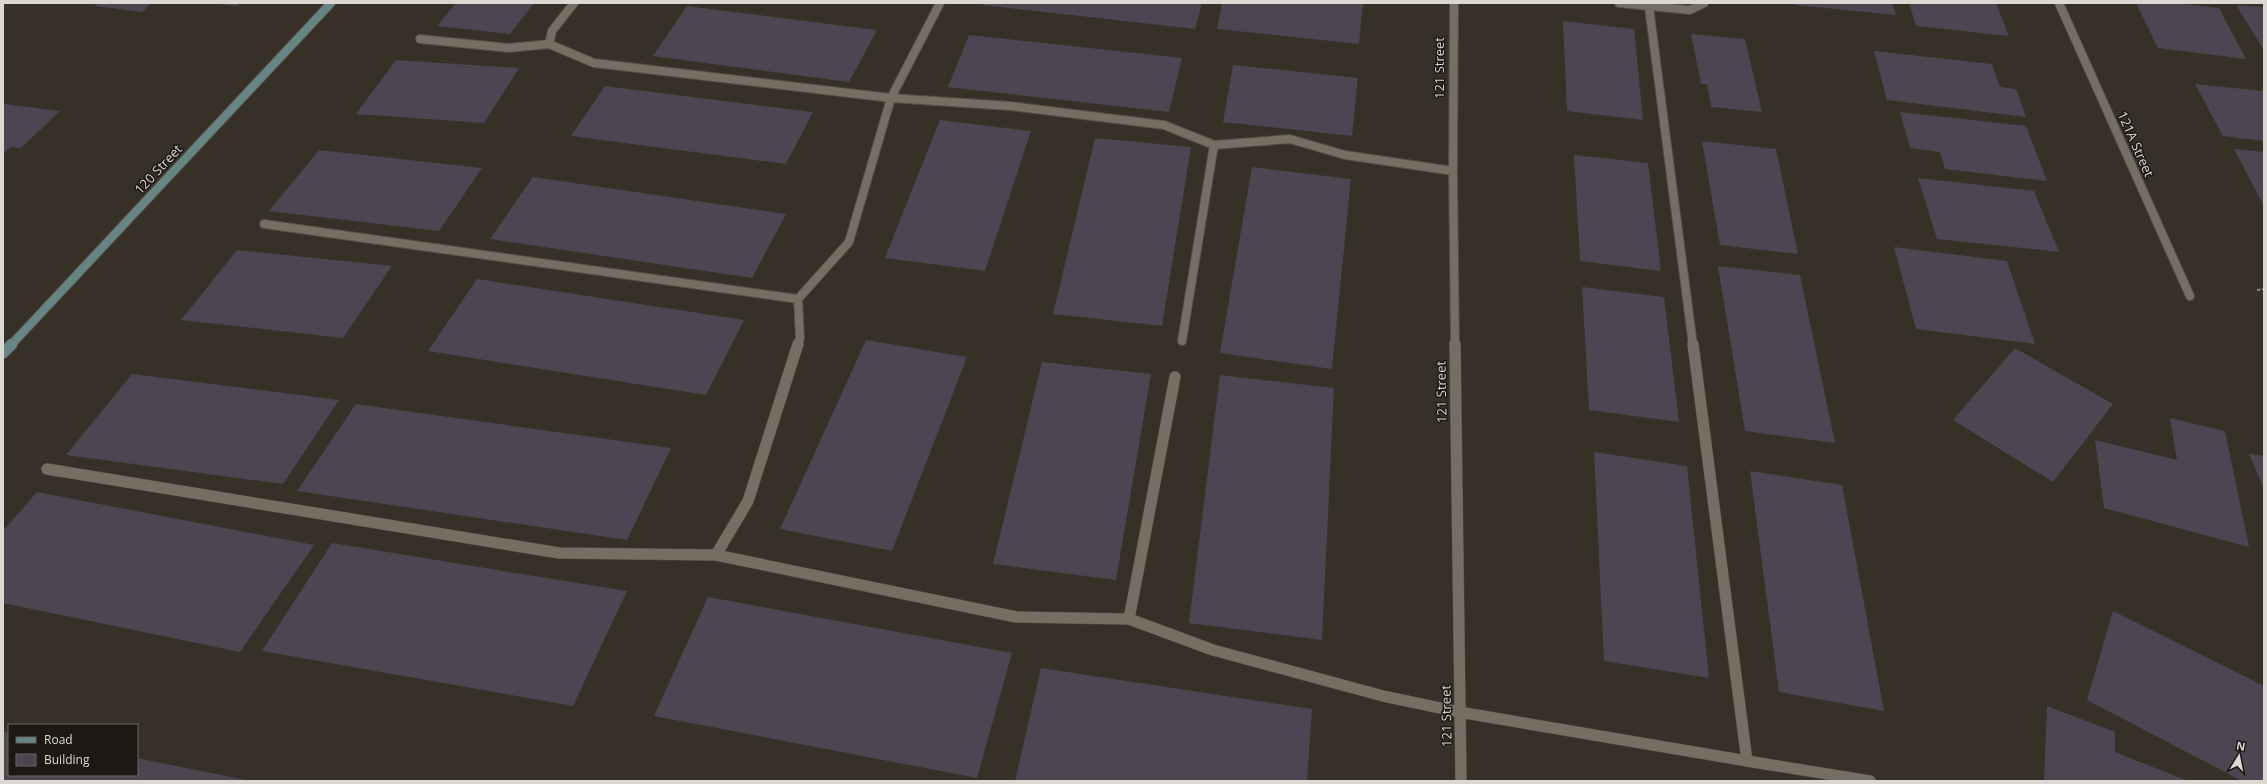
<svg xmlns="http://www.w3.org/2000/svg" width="2267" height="784" font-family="'Open Sans',sans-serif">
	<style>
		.building { fill: #4b4652 }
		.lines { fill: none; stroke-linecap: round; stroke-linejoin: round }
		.service-casing { stroke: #544d45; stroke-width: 12 }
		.minor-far1-casing { stroke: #544d45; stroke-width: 10 }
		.minor-casing { stroke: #544d45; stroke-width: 12 }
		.tertiary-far1-casing { stroke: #544d45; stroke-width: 10 }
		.tertiary-casing { stroke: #544d45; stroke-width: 12 }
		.secondary-far1-casing { stroke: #544d45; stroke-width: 10 }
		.secondary-casing { stroke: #544d45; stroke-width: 12 }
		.path { stroke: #8e8982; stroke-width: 2; stroke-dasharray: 3.5 1.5; stroke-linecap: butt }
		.service { stroke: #766e63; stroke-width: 11 }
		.minor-far1 { stroke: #766e63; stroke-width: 8 }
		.minor { stroke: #766e63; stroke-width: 11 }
		.tertiary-far1 { stroke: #766e63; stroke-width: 8 }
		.tertiary { stroke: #766e63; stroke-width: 11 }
		.secondary-far1 { stroke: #688585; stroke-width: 8 }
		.secondary { stroke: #688585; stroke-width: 11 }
		.labels { text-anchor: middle; stroke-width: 3; stroke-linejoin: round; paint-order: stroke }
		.street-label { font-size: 13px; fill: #dbd7d1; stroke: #1c1915 }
	</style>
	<rect width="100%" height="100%" fill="#373027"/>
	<path class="building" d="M99,3h52l-9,9 -47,-6z
		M212,3h28l-3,3z
		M456,3h78l-24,31 -73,-8z
		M983,3h219l-7,26 -212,-24z
		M1222,3h141l-4,41 -142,-15z
		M1795,3h97l4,12 -101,-10z
		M1909,3h87l13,33 -93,-10z
		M2136,3h38l45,5 27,51 -88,-11z
		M2236,5l28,2v43z
		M687,6l190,24 -28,52 -196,-26z
		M1563,21l71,8 9,91 -76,-9z
		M1691,34l54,5 17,73 -51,-5 -4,-23h-6z
		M969,35l213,23 -13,54 -221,-25z
		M1874,51l118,13 8,23 16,2 10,28 -139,-17z
		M396,60l123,8 -35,55 -128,-9z
		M1233,65l125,13 -6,58 -129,-14z
		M2195,84l69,7v50l-41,-5z
		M605,86l208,26 -27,52 -215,-28z
		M3,104l57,7 -39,37 -10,-1 -8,7z
		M1900,112l126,14 21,55 -102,-12 -5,-17 -30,-4z
		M940,120l91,11 -46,140 -100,-13z
		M1095,138l96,9 -29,179 -109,-12z
		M1702,141l74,8 22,105 -78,-9z
		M2234,149l30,3v54z
		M319,150l163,18 -43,63 -170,-20z
		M1574,155l74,8 13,108 -81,-10z
		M1252,167l99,12 -19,190 -112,-16z
		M533,177l253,37 -34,64 -262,-39z
		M1918,178l116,13 25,61 -122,-13z
		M1894,247l113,14 28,83 -119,-15z
		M237,250l155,16 -49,72 -162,-18z
		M1718,266l82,9 35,168 -90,-12z
		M477,279l267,41 -38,75 -278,-44z
		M1582,287l82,10 15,125 -90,-12z
		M866,340l101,17 -75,194 -112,-22z
		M2015,348l98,56 -60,78 -100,-62z
		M1042,362l109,12 -35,206 -123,-16z
		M132,374l207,26 -56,84 -217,-29z
		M1220,375l114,13 -12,252 -133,-17z
		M356,404l315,44 -44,92 -330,-49z
		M2170,418l55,13 24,116 -145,-39 -9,-68 82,20z
		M1594,452l93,14 22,212 -105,-17z
		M2249,454l15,2v33z
		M1750,471l92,14 42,226 -105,-19z
		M37,492l277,53 -74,107 -237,-49v-72z
		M332,543l295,48 -54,115 -311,-55z
		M708,597l304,56 -35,125 -323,-62z
		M2113,611l151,75v95h-22l-155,-81z
		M1041,668l271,41 -5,72h-292z
		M2047,706l68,26v20l73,29h-144z
		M3,731l6,1v43h128v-17l114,23h-248z"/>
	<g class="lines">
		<g class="service-casing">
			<path id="service" d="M1747,761l123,20"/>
		</g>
		<g class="minor-far1-casing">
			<path id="minor-far1" d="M1619,3l71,7 14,-7
				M2059,3l131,293
				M1649,7l44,338
				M420,39l89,9 40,-4 45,19 297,35 119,8 154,19 50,20 76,-6 55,16 108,16
				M549,44l3,-13 22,-28
				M264,224l534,75
				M1182,341l32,-196
				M798,345l2,-7 -2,-39 51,-57 42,-144 49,-95"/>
		</g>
		<g class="minor-casing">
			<path id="minor" d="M47,469l512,84 157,2 300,62 113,2 84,31 170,46 76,16 288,49 -54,-417
				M716,555l32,-54 50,-157
				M1129,619l46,-242"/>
		</g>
		<g class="tertiary-far1-casing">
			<path id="tertiary-far1" d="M1454,3l-1,168 2,174"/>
		</g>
		<g class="tertiary-casing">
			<path id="tertiary" d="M1455,344l6,437"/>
		</g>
		<g class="secondary-far1-casing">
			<path id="secondary-far1" d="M11,345l320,-342"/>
		</g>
		<g class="secondary-casing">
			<path id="secondary" d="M3,353l9,-9"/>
		</g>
		<path class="path" d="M2257,290l7,-1"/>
		<use href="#service" class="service"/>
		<use href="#minor-far1" class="minor-far1"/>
		<use href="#minor" class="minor"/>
		<use href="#tertiary-far1" class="tertiary-far1"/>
		<use href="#tertiary" class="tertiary"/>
		<use href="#secondary-far1" class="secondary-far1"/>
		<use href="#secondary" class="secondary"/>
	</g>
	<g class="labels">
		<g class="street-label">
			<text transform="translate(1439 68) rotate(-90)" y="5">121 Street</text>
			<text transform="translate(2136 144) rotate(66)" y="5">121A Street</text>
			<text transform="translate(158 169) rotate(-47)" y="5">120 Street</text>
			<text transform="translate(1441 392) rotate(-91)" y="5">121 Street</text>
			<text transform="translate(1446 716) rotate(-91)" y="5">121 Street</text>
		</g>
	</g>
	<rect width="2267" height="784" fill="none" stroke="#dbd7d1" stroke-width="8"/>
	<rect x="8" y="724" width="130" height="52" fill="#1c1915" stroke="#686560"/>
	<rect x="16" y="737" width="20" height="6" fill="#688585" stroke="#686560"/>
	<text x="44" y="744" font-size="12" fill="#dbd7d1">Road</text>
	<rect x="16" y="754" width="20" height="12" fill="#4b4652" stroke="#686560"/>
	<text x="44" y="764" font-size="12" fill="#dbd7d1">Building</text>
	<g transform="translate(2239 756) rotate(10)" stroke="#1c1915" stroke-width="3" paint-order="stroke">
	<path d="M0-3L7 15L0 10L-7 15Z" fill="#dbd7d1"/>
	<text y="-6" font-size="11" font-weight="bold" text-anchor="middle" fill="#dbd7d1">N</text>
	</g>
</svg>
